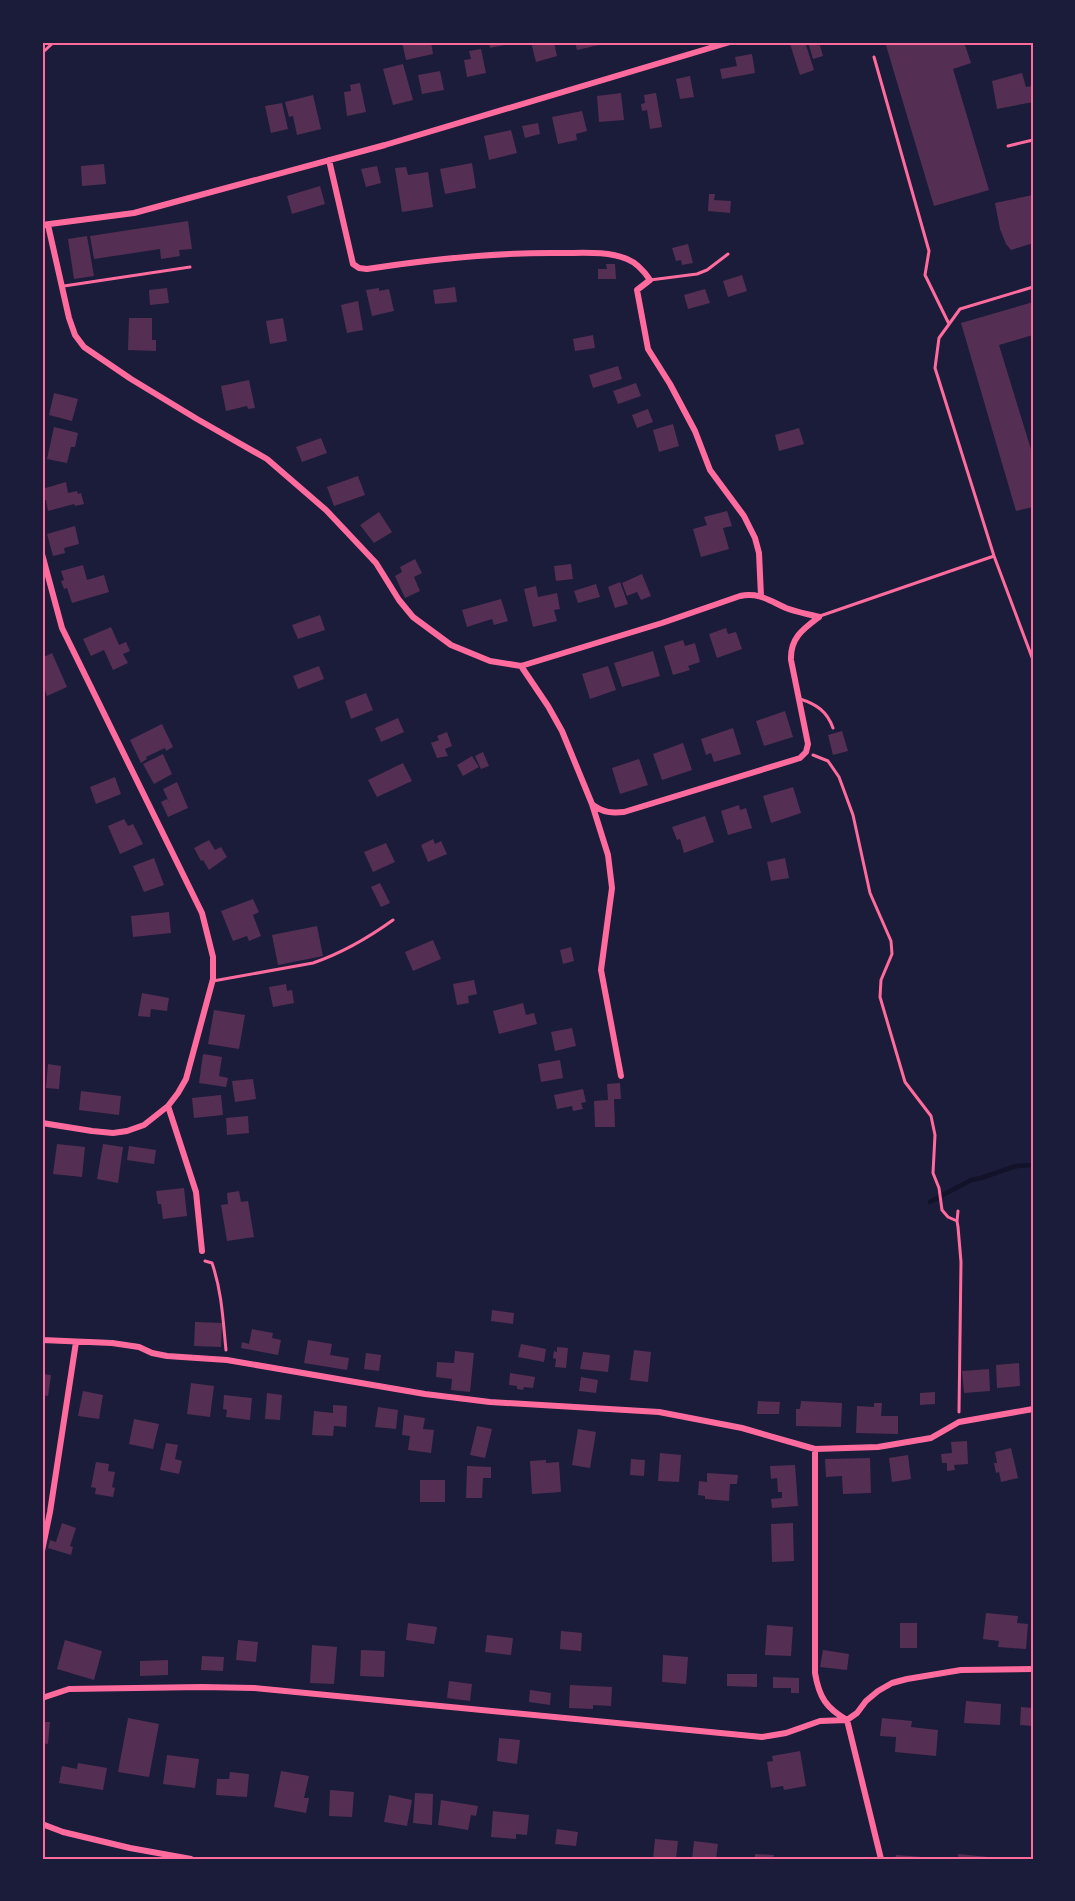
<svg xmlns="http://www.w3.org/2000/svg" width="1075" height="1901" font-family="Barlow,sans-serif">
	<style>
		.lines { fill: none; stroke-linecap: round; stroke-linejoin: round }
		.stream { stroke: #12122b; stroke-width: 4.5 }
		.building { fill: #542f53 }
		.path { stroke: #ff6b9d; stroke-width: 3 }
		.service { stroke: #ff6b9d; stroke-width: 3 }
		.minor { stroke: #ff6b9d; stroke-width: 6 }
		.neatline { fill: none; stroke: #ff6b9d; stroke-width: 2 }
	</style>
	<rect width="100%" height="100%" fill="#1b1b3a"/>
	<g class="lines">
		<path class="stream" d="M930,1202l41,-22 10,-2 35,-12 17,-1"/>
	</g>
	<path class="building" d="M402,42h29l2,12 -27,6z
		M489,42h25v1l-24,5z
		M531,42h23l3,14 -21,6z
		M575,42h33v1l-31,7z
		M797,42h8l9,28 -14,5 -10,-31z
		M808,42h11l4,14 -10,3z
		M885,42h79l7,21 -18,6 36,121 -55,16z
		M481,49l5,24 -19,4 -3,-17 7,-1 -2,-8z
		M752,54l3,19 -33,6 -2,-10 17,-3 -2,-9z
		M403,64l10,36 -20,5 -10,-36z
		M440,71l4,19 -22,4 -4,-19z
		M1022,73l4,14 7,-1v16l-36,7 -5,-28z
		M690,76l4,21 -14,2 -4,-20z
		M360,83l6,29 -19,4 -3,-24 7,-1 -1,-6z
		M621,93l3,27 -25,2 -2,-26z
		M656,93l6,34 -12,2 -3,-19 -5,1 -1,-7 4,-1 -1,-8z
		M313,95l8,34 -24,6 -4,-19 -4,1 -4,-15z
		M282,103l6,26 -17,4 -6,-27z
		M582,111l5,20 -11,3 1,6 -19,4 -6,-27z
		M538,123l2,11 -15,4 -3,-12z
		M511,130l6,23 -28,7 -5,-24z
		M472,163l4,25 -31,6 -5,-25z
		M104,164l2,20 -24,2 -1,-20z
		M377,166l4,17 -15,4 -5,-18z
		M406,167l2,8 20,-3 5,35 -31,5 -7,-44z
		M320,186l5,18 -33,10 -5,-18z
		M709,194h6l-1,6 17,1 -1,12 -22,-2z
		M1033,195v48l-22,7 -5,-6 -6,-15 -5,-26z
		M188,221l4,28 -13,1 1,6 -19,3 -1,-10 -66,10 -4,-23z
		M87,236l7,40 -20,3 -6,-40z
		M688,244l5,19 -11,2 -1,-5 -5,1 -4,-13z
		M606,264h9l1,15h-18v-10h9z
		M742,275l5,16 -19,6 -5,-16z
		M455,287l2,15 -22,2 -2,-14z
		M167,288l2,15 -19,2 -1,-15z
		M379,288v3l10,-2 5,22 -22,5 -6,-26z
		M705,289l5,14 -22,6 -4,-14z
		M358,301l5,29 -16,3 -6,-28z
		M1033,302v33l-34,10 34,111v51l-17,4 -55,-188z
		M129,318h23v22h4v11l-28,-1z
		M283,318l4,23 -17,3 -4,-23z
		M593,335l2,13 -20,3 -2,-12z
		M618,366l4,13 -29,9 -4,-13z
		M249,380l6,28 -7,1 -1,-3 -21,5 -5,-25z
		M636,383l5,13 -23,8 -5,-13z
		M54,393l24,6 -6,22 -23,-6z
		M648,409l5,13 -16,6 -5,-13z
		M673,424l6,22 -20,6 -6,-22z
		M54,427l24,6 -3,14h-4l-4,16 -20,-4z
		M799,428l5,16 -25,7 -4,-16z
		M321,438l6,15 -25,9 -6,-15z
		M358,476l7,19 -31,11 -7,-19z
		M66,482l2,11 9,-2 1,3 3,-1 3,11 -9,2 -1,-2 -26,7 -2,-11h-4v-11z
		M727,511l5,15 -9,2 6,21 -28,8 -8,-28 14,-4 -3,-8z
		M379,512l13,20 -18,11 -14,-18z
		M75,526l4,18 -15,4 1,5 -12,3 -6,-22z
		M415,559l7,14 -8,4 6,14 -15,7 -10,-22 7,-4 -2,-5z
		M571,564l2,15 -17,2 -2,-15z
		M83,565l4,15 17,-5 5,17 -37,11 -5,-15 -3,1 -3,-8 3,-1 -3,-9z
		M642,574l9,22 -10,4 -4,-8 -10,4 -5,-13z
		M620,582l8,22 -13,4 -7,-21z
		M596,584l4,13 -22,6 -4,-12z
		M536,586l2,11 19,-4 3,16 -6,1 3,11 -24,6 -9,-38z
		M501,599l7,22 -14,4 -2,-6 -25,8 -5,-17z
		M320,615l5,15 -27,9 -6,-14z
		M111,627l8,18 7,-3 4,9 -7,3 5,9 -15,7 -9,-20 -13,6 -8,-17z
		M726,628l2,6 8,-2 6,17 -25,9 -8,-24z
		M683,640l2,6 10,-3 5,19 -12,4 2,4 -17,5 -9,-29z
		M653,651l7,25 -38,11 -8,-24z
		M52,653l15,34 -20,9 -2,-6 -3,1v-33z
		M319,666l5,13 -26,10 -5,-13z
		M608,666l8,24 -26,9 -8,-25z
		M366,693l7,17 -22,9 -6,-18z
		M785,711l8,26 -29,9 -8,-25z
		M398,718l6,14 -23,10 -6,-14z
		M162,724l11,23 -7,4 -1,-3 -19,9 1,2 -6,4 -11,-23z
		M733,728l8,26 -27,8 -3,-9 -5,2 -5,-16z
		M842,731l6,20 -15,4 -5,-20z
		M447,732l5,14 -7,3 3,7 -11,2 -6,-15 8,-3 -2,-4z
		M683,743l9,27 -30,10 -9,-26z
		M483,752l6,14 -8,3 -6,-13z
		M163,754l9,20 -18,10 -11,-20z
		M472,756l7,11 -16,9 -6,-11z
		M639,759l9,26 -28,9 -8,-26z
		M403,763l9,18 -35,16 -9,-17z
		M115,777l6,17 -25,10 -6,-17z
		M177,782l11,26 -20,9 -7,-15 6,-3 2,3 -6,-13z
		M793,787l8,26 -30,10 -8,-27z
		M739,805l1,5 6,-2 6,20 -24,7 -7,-24z
		M705,816l9,26 -30,11 -4,-14 -3,1 -5,-13z
		M124,819l4,7 5,-2 10,20 -23,10 -12,-28z
		M433,839l2,5 6,-3 6,13 -19,8 -7,-17z
		M209,840l6,10 6,-3 6,10 -18,13 -6,-10 -2,1 -7,-13z
		M386,843l9,19 -22,10 -9,-20z
		M154,858l10,27 -20,7 -11,-26z
		M785,858l4,20 -18,3 -4,-19z
		M380,883l10,20 -9,4 -10,-20z
		M253,899l6,13 -6,3 8,21 -12,5 -2,-5 -14,5 -12,-30z
		M169,912l2,21 -38,4 -2,-21z
		M317,926l6,30 -45,9 -6,-30z
		M433,940l8,19 -28,12 -8,-19z
		M571,947l3,14 -11,3 -3,-14z
		M474,980l3,14 -9,2 1,7 -12,2 -4,-21z
		M286,984l1,7 5,-1 2,13 -21,4 -4,-20z
		M142,993l27,5 -2,13 -16,-2 -1,8 -12,-1z
		M523,1003l3,12 8,-2 3,11 -38,10 -6,-23z
		M214,1010l31,5 -6,34 -31,-5z
		M572,1028l4,18 -21,5 -4,-19z
		M203,1054l19,3 -3,19 9,2 -2,9 -27,-4z
		M560,1060l3,18 -22,4 -3,-18z
		M48,1064l13,2 -2,23 -13,-1z
		M253,1079l3,20 -21,3 -3,-21z
		M620,1083l1,16h-7l1,28h-20l-1,-26 14,-1 -1,-16z
		M583,1089l3,13 -5,1 2,6 -10,2 -1,-5 -15,3 -3,-14z
		M81,1091l40,5 -2,19 -40,-5z
		M221,1095l2,20 -29,3 -2,-20z
		M248,1116l1,17 -22,2 -1,-17z
		M57,1144l28,3 -3,30 -29,-3z
		M103,1144l20,3 -5,36 -21,-4z
		M129,1146l27,4 -2,14 -27,-4z
		M184,1188l3,28 -24,3 -2,-15h-3l-2,-13z
		M239,1191l2,11 7,-1 6,36 -27,4 -6,-36 7,-1 -1,-11z
		M492,1310l22,3 -1,11 -22,-3z
		M195,1322l27,1 -1,24 -27,-1z
		M252,1329l21,4 -1,5 9,2 -3,15 -37,-7 1,-6 7,2z
		M308,1340l24,4 -2,11 19,3 -2,12 -43,-7z
		M521,1344l25,5 -2,13 -26,-5z
		M557,1347l11,1 -2,20 -11,-1 1,-8 -3,-1 1,-7 3,1z
		M634,1350l17,2 -3,30 -18,-2z
		M455,1351l19,2 -4,39 -19,-2 1,-11 -16,-2 1,-15 17,1z
		M583,1352l27,3 -2,17 -28,-3z
		M366,1353l15,2 -2,16 -15,-2z
		M1019,1363l1,23 -23,2 -1,-23z
		M989,1369l1,22 -26,2 -2,-22z
		M510,1373l25,4 -2,11 -9,-1 -1,3 -6,-1v-3l-8,-1z
		M42,1374l9,1 -3,21 -6,-1z
		M581,1377l17,3 -2,13 -17,-2z
		M191,1383l23,3 -4,31 -23,-3z
		M83,1391l20,4 -4,24 -21,-3z
		M935,1392v12l-15,1v-12z
		M267,1393l15,2 -2,25 -15,-1z
		M224,1395l28,3 -2,22 -24,-3 1,-7 -4,-1z
		M758,1401l22,1 -1,12h-22z
		M801,1401l41,2 -1,24 -45,-1v-17h4z
		M874,1403h8l-1,13h17v18l-42,-1 1,-27 17,1z
		M333,1405l14,1 -1,21 -12,-1 -1,10 -21,-1 2,-24 19,2z
		M378,1407l20,3 -2,19 -21,-2z
		M404,1415l21,3 -2,11 11,1 -3,23 -23,-3 2,-14 -8,-1z
		M134,1419l25,5 -6,25 -24,-5z
		M477,1426l15,3 -7,29 -15,-3z
		M578,1429l18,3 -6,36 -18,-3z
		M967,1441l1,23 -14,1 1,5 -8,1v-8h-5l-1,-9 11,-1 -1,-11z
		M166,1443l12,2 -3,14 7,2 -3,13 -19,-4z
		M1011,1448l7,30 -17,4 -2,-10 -3,1 -2,-10h3l-2,-11z
		M660,1453l21,2 -2,27 -21,-1z
		M908,1455l3,24 -19,3 -3,-24z
		M870,1458l1,35 -28,1 -1,-18 -16,1 -1,-18z
		M631,1459l14,1 -1,16 -14,-1z
		M546,1460v3l13,-1 2,30 -29,2 -2,-33z
		M96,1462l13,2 -1,7 7,1 -3,15 3,1 -2,9 -18,-3 1,-6 -5,-1z
		M795,1465l3,41 -26,2 -1,-9 11,-1v-6h-4l-1,-14 -6,1 -1,-13z
		M467,1466l24,1v11h-8l-1,20h-16z
		M707,1473l31,2 -1,9h-7l-1,17 -24,-2v-3l-7,-1 1,-14 8,1z
		M420,1480h25v22h-25z
		M62,1523l14,5 -6,18 3,1 -2,8 -23,-7 2,-8 6,2z
		M793,1523l1,38 -22,1 -1,-38z
		M986,1613l32,3 -1,7 11,1 -2,25 -28,-2 1,-6 -16,-2z
		M408,1623l29,4 -3,17 -28,-4z
		M900,1623h17v25h-17z
		M767,1625l26,2 -2,29 -26,-1z
		M561,1631l21,2 -1,18 -21,-2z
		M487,1635l26,3 -2,17 -26,-3z
		M65,1640l37,11 -8,29 -37,-11z
		M238,1640l20,2 -2,20 -20,-2z
		M312,1645l25,2 -3,37 -24,-1z
		M361,1650l24,1 -1,26 -24,-1z
		M823,1650l26,4 -2,16 -27,-3z
		M663,1655l25,2 -2,27 -24,-2z
		M202,1656l22,1 -1,14 -22,-1z
		M168,1660v15l-28,1v-15z
		M727,1674h30v13l-30,-1z
		M773,1677l26,1v15h-8v-5h-18z
		M449,1681l23,3 -2,17 -23,-3z
		M570,1685l42,2 -1,19 -18,-1v4l-24,-1z
		M530,1690l21,3 -1,12 -21,-3z
		M966,1701l35,3 -1,21 -36,-2z
		M1021,1707l12,1v18l-13,-1z
		M128,1718l31,6 -10,53 -31,-5z
		M882,1718l30,3 -1,6 27,3 -2,26 -41,-4 1,-15 -16,-1z
		M42,1722h8l-2,22 -6,-1z
		M499,1738l21,2 -3,24 -20,-3z
		M800,1751l6,35 -22,4 -1,-4 -12,2 -4,-26 6,-1 -1,-5z
		M167,1755l32,4 -4,29 -32,-4z
		M78,1763l29,5 -4,22 -44,-7 3,-17 15,3z
		M281,1771l28,5 -5,22h5l-3,15 -32,-6z
		M230,1772l19,2 -2,23 -31,-2 1,-16h12z
		M330,1790l24,2 -2,25 -23,-1z
		M415,1793l18,1 -1,31 -19,-2z
		M389,1795l23,5 -5,26 -23,-4z
		M441,1800l37,6 -2,10 -5,-1 -3,15 -30,-5z
		M493,1811l36,4 -2,20 -11,-1v5l-25,-2z
		M557,1829l21,3 -2,14 -21,-2z
		M655,1839l23,2 -2,18h-23z
		M694,1841l24,3 -2,15h-24z
		M755,1854l19,1 -1,4h-18z
		M958,1854l30,3v2h-30z
		M896,1855l27,2v2h-28z"/>
	<g class="lines">
		<path class="path" d="M42,53l12,-11
			M813,755l15,6 11,16 14,38 17,78 21,48 1,13 -11,26 -1,17 25,85 26,34 4,19 -2,38 6,15 3,22 6,7 9,4 1,6 3,35 -2,150
			M957,1221l1,-10
			M205,1261l7,2c10,29 11,58 14,87"/>
		<path class="service" d="M874,57l55,194 -4,24 24,49
			M1008,146l25,-6
			M650,280l47,-6 10,-4 21,-16
			M64,286l126,-19
			M1033,287l-73,22 -21,29 -4,30 59,188 39,104
			M820,616l174,-60
			M800,699c16,5 27,12 33,29
			M213,981l100,-18c29,-10 55,-25 80,-43"/>
		<path class="minor" d="M329,160l24,104 6,4 8,1c65,-10 130,-17 196,-16 21,0 44,-2 64,6 10,4 17,12 23,21l-13,10 11,59 22,35 25,47 15,39 34,46 11,22 4,15 2,43
			M42,225l92,-12 251,-68 345,-103
			M48,225l21,93 6,17 9,12 47,32 66,40 70,40 59,51 50,53 23,37 14,17 38,28 39,16 31,5 141,-43 78,-27c19,-4 30,5 46,12 10,4 22,6 33,9
			M42,554l20,74 140,285 11,44v22l-27,100 -8,14 -10,13 -24,19 -17,6 -14,2 -21,-2 -50,-8
			M521,666l27,40 14,25 30,73 16,51 4,33 -11,82 20,106
			M593,805c11,8 19,8 31,7l176,-54 6,-6 2,-8 -17,-84c-1,-22 12,-31 28,-43
			M168,1106l28,86 6,59
			M42,1340l70,3 27,4 13,6 15,3 60,4 198,34 65,8 169,10 83,16 73,21 63,-2 53,-9 28,-16 74,-13
			M815,1449v224c4,24 11,35 32,47l34,139
			M42,1551l8,-39 26,-170
			M42,1698l27,-9 133,-2 52,1 508,49 24,-4 34,-12 27,-1 10,-7 9,-12 12,-10 14,-8 15,-4 54,-9 72,-1
			M42,1824l21,8 67,16 61,11"/>
	</g>
	<rect width="1075" height="1901" fill="none" stroke="#1b1b3a" stroke-width="87"/>
	<rect x="44" y="44" width="988" height="1814" class="neatline"/>
</svg>
